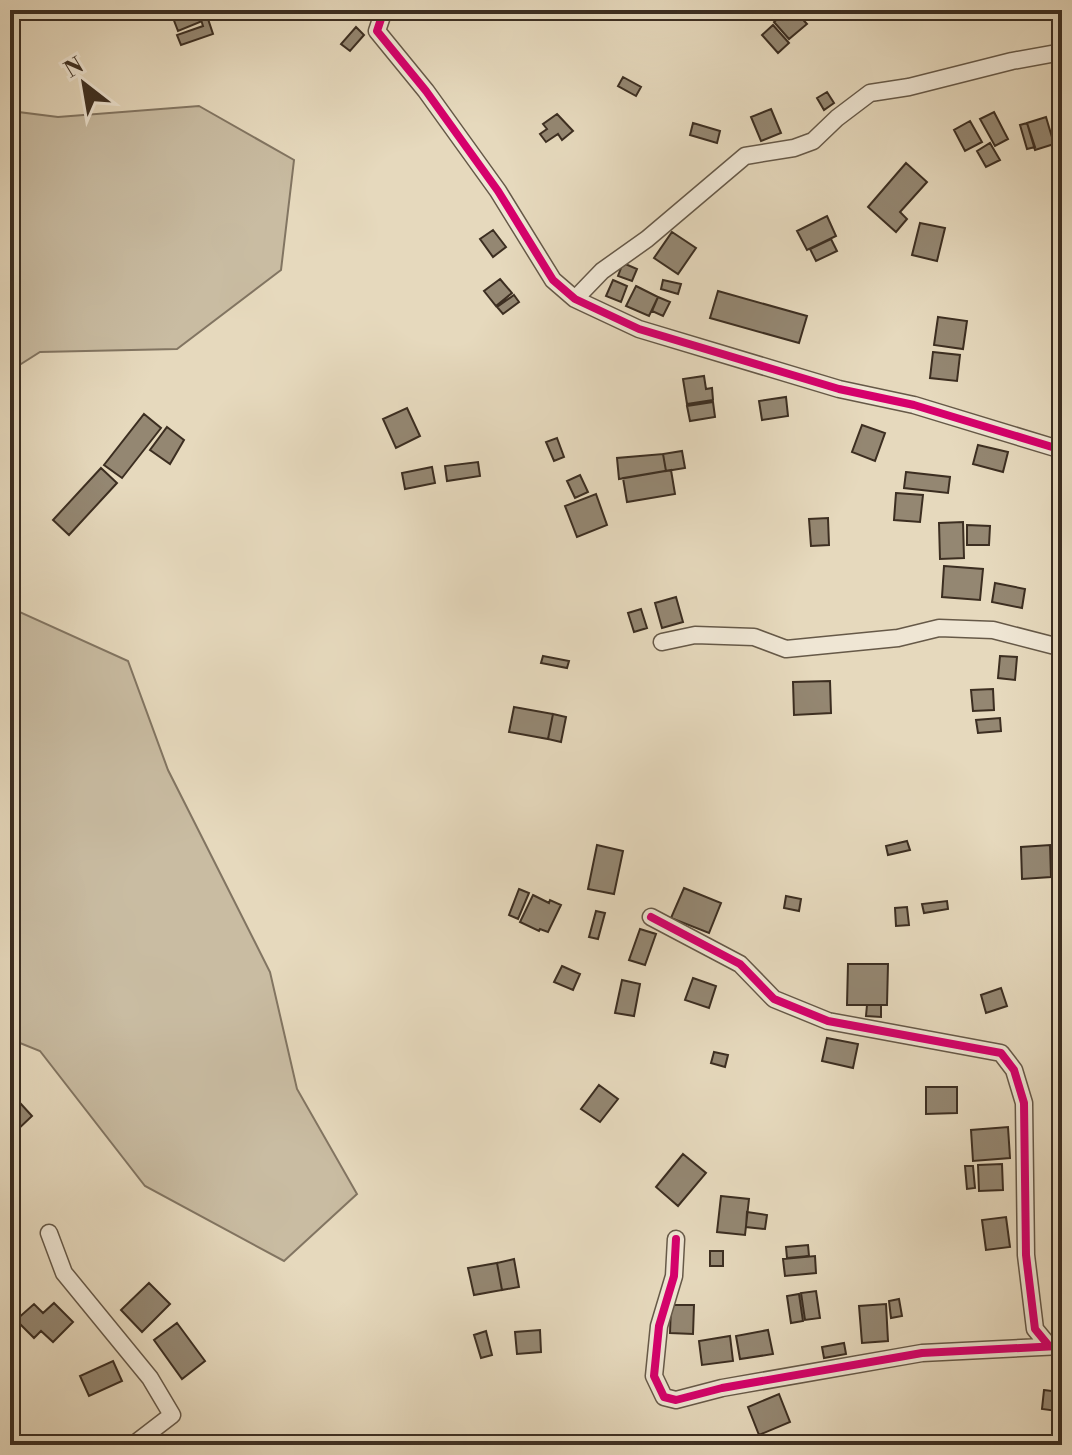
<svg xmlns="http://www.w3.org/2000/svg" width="1072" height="1455" font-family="'Libre Bodoni',serif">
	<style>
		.green { fill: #c9bca2; stroke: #827562; stroke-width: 2 }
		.building { fill: #948772; stroke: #3c2e21; stroke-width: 2 }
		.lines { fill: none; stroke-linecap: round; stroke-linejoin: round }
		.street-casing { stroke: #665948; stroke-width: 19 }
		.street { stroke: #efe6d4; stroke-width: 16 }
		.cycleway-casing { stroke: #efe6d4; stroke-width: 13 }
		.cycleway { stroke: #d6006c; stroke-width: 8 }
	</style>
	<rect width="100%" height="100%" fill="#e6d9bd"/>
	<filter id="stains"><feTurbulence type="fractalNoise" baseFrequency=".0025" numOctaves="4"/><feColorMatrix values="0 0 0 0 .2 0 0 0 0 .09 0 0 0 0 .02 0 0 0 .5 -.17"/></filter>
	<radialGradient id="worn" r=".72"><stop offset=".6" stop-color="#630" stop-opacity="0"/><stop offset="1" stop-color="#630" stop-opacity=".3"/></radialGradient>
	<path class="green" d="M199,106l95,54 -13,110 -104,79 -137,3 -30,19v-260l48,6z
		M10,606l5,4 113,51 40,109 102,202 27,117 60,105 -73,67 -139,-75 -105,-135 -30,-12z"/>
	<path class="building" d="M170,10h26l4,12 -22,9z
		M198,10h7l8,24 -32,11 -4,-10 26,-9z
		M788,10h6l13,14 -18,15 -15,-17z
		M773,25l16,18 -11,10 -16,-18z
		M356,27l8,8 -14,16 -9,-7z
		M623,77l18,10 -5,9 -18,-10z
		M827,92l7,11 -10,7 -7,-12z
		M771,109l10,24 -20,8 -10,-24z
		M994,112l14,27 -13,7 -15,-27z
		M557,114l16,17 -11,9 -4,-6 -12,8 -6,-8 7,-5 -4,-5z
		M1046,117l8,27 -19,6 -8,-27z
		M970,121l12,21 -17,9 -11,-21z
		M693,123l27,8 -3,12 -27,-8z
		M1027,123l8,24 -8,2 -7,-24z
		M990,143l10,17 -14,7 -9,-16z
		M906,163l21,19 -27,30 7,7 -11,13 -28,-25z
		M827,216l9,20 -29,14 -10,-19z
		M920,223l25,5 -8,33 -25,-6z
		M493,230l13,17 -13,10 -13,-18z
		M672,232l24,16 -18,26 -24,-16z
		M831,239l6,12 -21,10 -6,-12z
		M623,263l14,6 -5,12 -14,-5z
		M500,279l12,14 -16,13 -12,-15z
		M613,280l14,6 -6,16 -15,-6z
		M663,280l18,4 -3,10 -17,-5z
		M636,286l22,11 -9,19 -23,-10z
		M718,291l89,25 -8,27 -89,-25z
		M514,295l5,7 -16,12 -6,-7z
		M658,297l12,5 -7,14 -11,-5z
		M938,317l29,4 -4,28 -29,-4z
		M933,352l27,3 -3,26 -27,-3z
		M704,376l2,13 6,-1 1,12 -26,4 -4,-25z
		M786,397l2,19 -26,4 -3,-19z
		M713,402l2,15 -25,4 -3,-15z
		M407,408l13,28 -24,12 -13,-29z
		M144,414l17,14 -39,50 -18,-13z
		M862,425l23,8 -10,28 -23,-9z
		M167,427l17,13 -14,24 -20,-14z
		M557,438l7,19 -10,4 -8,-19z
		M978,445l30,7 -5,20 -30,-8z
		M682,451l3,17 -19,3 -3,-17z
		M663,454l3,17 -47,8 -2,-21z
		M478,462l2,14 -33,5 -2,-15z
		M432,467l3,16 -30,6 -3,-16z
		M101,468l16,15 -48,52 -16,-15z
		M671,470l4,24 -48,8 -4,-24z
		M906,472l44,5 -2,16 -44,-5z
		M580,475l8,17 -13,6 -8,-17z
		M896,493l27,2 -3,27 -26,-2z
		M596,494l11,31 -30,12 -12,-31z
		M828,518l1,27 -18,1 -2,-27z
		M963,522l1,36 -24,1 -1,-36z
		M967,525l23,1 -1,19h-22z
		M944,566l39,3 -3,31 -38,-3z
		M995,583l30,6 -3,19 -30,-6z
		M676,597l7,25 -21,6 -7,-25z
		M641,609l6,19 -13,4 -6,-19z
		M543,656l26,5 -2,7 -26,-5z
		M1000,656l17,1 -2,23 -17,-2z
		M830,681l1,32 -37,2 -1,-33z
		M993,689l1,21 -21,1 -2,-21z
		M514,707l39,7 -5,25 -39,-7z
		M553,714l13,3 -5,25 -13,-3z
		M1000,718l1,13 -23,2 -2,-13z
		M907,841l3,9 -22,5 -2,-9z
		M597,845l26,6 -9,43 -26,-5z
		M1050,845l1,32 -29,2 -1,-32z
		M684,888l37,15 -12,30 -38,-15z
		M519,889l10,4 -11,26 -9,-4z
		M533,895l16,8 1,-3 11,5 -13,27 -8,-3 -1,2 -19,-9z
		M786,896l15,3 -2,12 -15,-3z
		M947,901l1,8 -24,4 -2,-9z
		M907,907l2,18 -13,1 -1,-18z
		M596,911l9,2 -7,26 -9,-2z
		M640,929l16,5 -11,31 -16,-5z
		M848,964h40l-1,41h-40z
		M562,966l18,8 -7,16 -19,-8z
		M693,978l23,8 -7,22 -24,-8z
		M622,980l18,4 -6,32 -19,-3z
		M1001,988l6,18 -21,7 -5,-18z
		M867,1005h14v12l-15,-1z
		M827,1038l31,6 -5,24 -31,-7z
		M714,1052l14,3 -3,12 -14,-4z
		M599,1085l19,14 -18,23 -19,-13z
		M926,1087h31v26l-31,1z
		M10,1092l22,24 -19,18 -3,-4z
		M1008,1127l2,31 -37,3 -2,-31z
		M683,1154l23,19 -28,33 -22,-19z
		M1002,1164l1,26 -24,1 -1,-26z
		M965,1166h8l2,22 -8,1z
		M721,1196l28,3 -4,36 -28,-3z
		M747,1212l20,3 -2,14 -19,-2z
		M1006,1217l4,30 -24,3 -4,-30z
		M808,1245l1,11 -22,2 -1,-11z
		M710,1251h13v15h-13z
		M815,1256l1,17 -31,3 -2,-17z
		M514,1259l5,28 -17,3 -5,-27z
		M497,1263l5,27 -28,5 -6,-27z
		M149,1283l21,21 -28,28 -21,-22z
		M816,1291l4,27 -15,2 -4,-27z
		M799,1294l4,27 -12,2 -4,-27z
		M899,1299l3,17 -11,2 -2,-17z
		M54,1303l19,19 -20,20 -12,-11 -7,7 -18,-18 18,-16 9,9z
		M886,1304l2,37 -26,2 -3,-37z
		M671,1305h23l-1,29 -23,-1z
		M177,1323l28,38 -23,18 -28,-39z
		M540,1330l1,22 -24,2 -2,-22z
		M768,1330l5,24 -33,5 -4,-23z
		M486,1331l6,24 -11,3 -7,-23z
		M730,1336l3,25 -31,4 -3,-24z
		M844,1343l2,11 -22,4 -2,-11z
		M113,1361l9,20 -33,15 -9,-20z
		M1044,1390l16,2 -3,19 -15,-2z
		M779,1394l11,28 -31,13 -11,-28z"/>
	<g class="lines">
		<g class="street-casing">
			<path id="street" d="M384,10l-7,21 49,60 72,100 55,89 22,19 64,30 200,60 75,16 148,45
				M575,299l27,-28 45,-32 98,-83 49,-8 19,-7 24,-23 33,-25 39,-6 103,-26 50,-9
				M662,642l33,-7 59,2 32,12 112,-11 41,-10 54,2 62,16 7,4
				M651,917l89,47 34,35 54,22 173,32 13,17 10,33 2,152 9,74 14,17
				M49,1233l15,40 86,105 22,37 -39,30
				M676,1239l-2,37 -15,50 -5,50 10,21 12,3 46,-12 200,-35 140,-7"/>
		</g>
		<use href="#street" class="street"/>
		<g class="cycleway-casing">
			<path id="cycleway" d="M384,10l-7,21 49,60 72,100 55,89 22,19 64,30 200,60 75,16 148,45
				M651,917l89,47 34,35 54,22 173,32 13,17 10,33 2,152 9,74 14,17
				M676,1239l-2,37 -15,50 -5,50 10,21 12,3 46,-12 200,-35 136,-7"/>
		</g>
		<use href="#cycleway" class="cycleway"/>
	</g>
	<rect width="1072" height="1455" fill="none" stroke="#e6d9bd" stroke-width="40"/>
	<rect x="12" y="12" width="1048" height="1431" fill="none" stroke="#3c2e21" stroke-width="4"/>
	<rect x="20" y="20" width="1032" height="1415" fill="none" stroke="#3c2e21" stroke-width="2"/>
	<g transform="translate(84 84) rotate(329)" stroke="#efe6d4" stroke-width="6" paint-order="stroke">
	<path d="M0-6L14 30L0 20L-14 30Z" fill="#3c2e21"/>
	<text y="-12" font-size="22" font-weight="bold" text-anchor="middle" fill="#3c2e21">N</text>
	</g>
	<rect width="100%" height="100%" filter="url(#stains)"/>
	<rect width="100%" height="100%" fill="url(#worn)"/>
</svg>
